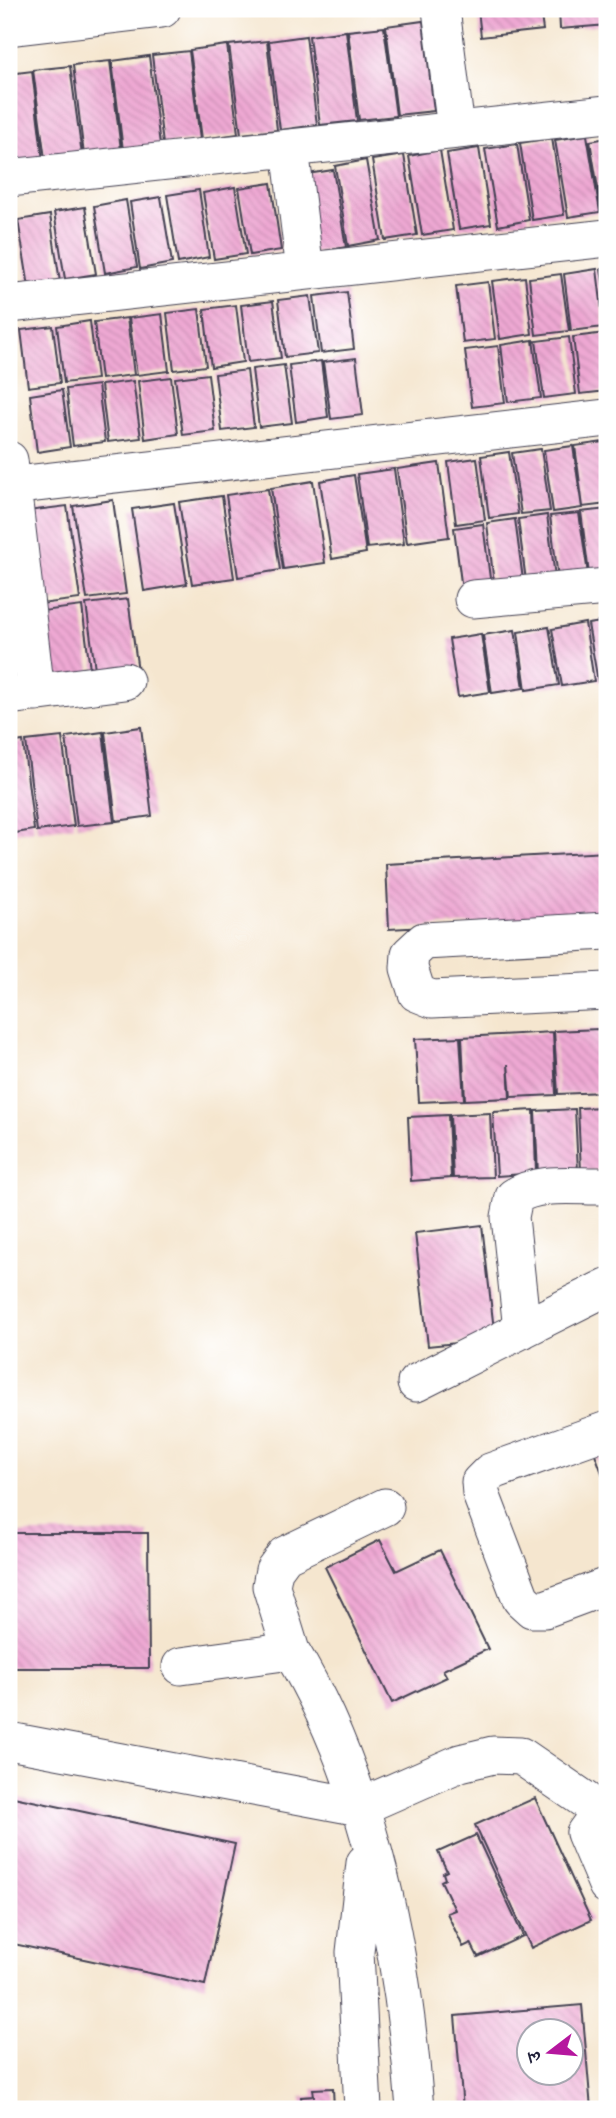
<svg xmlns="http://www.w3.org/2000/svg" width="616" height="2118" font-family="'IM FELL French Canon','Noto Serif Devanagari',serif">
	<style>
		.building { fill: url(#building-back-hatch); fill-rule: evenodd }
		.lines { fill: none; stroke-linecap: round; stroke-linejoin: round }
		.minor-casing { stroke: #423f51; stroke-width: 39 }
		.minor { stroke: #fff; stroke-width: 37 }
	</style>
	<defs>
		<pattern id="building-back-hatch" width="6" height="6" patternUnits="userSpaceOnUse" patternTransform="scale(1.75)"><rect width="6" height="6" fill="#eea8d3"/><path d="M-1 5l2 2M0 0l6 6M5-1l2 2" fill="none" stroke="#cc90b6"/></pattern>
	</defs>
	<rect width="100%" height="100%" fill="#fff"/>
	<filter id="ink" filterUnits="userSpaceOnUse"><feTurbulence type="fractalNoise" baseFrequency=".0143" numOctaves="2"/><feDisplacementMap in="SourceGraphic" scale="14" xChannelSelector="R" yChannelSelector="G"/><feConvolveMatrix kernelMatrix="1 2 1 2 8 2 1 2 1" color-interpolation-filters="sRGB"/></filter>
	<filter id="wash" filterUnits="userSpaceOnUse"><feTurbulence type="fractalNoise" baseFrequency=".00686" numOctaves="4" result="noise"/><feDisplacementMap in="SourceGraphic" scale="28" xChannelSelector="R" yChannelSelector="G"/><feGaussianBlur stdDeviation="1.57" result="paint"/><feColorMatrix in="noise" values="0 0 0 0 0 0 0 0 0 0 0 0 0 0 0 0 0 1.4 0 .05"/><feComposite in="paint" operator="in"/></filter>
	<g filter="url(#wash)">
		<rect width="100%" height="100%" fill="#f5e6cf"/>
		<g id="blocks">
			<path class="building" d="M478,9h62l3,21 -62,7z
				M559,9h48v16l-47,4z
				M423,21l11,90 -37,4 -11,-89z
				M384,27l12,89 -37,4 -11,-89z
				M346,31l11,90 -37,4 -11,-89z
				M306,36l11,89 -37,5 -11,-89z
				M267,41l10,89 -36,4 -12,-89z
				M227,45l11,89 -36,5 -12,-89z
				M189,51l11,89 -37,4 -11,-89z
				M149,56l11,89 -37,5 -11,-89z
				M110,61l11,89 -37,5 -11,-90z
				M70,66l12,89 -37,4 -12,-89z
				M32,71l11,90 -34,3v-90z
				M587,135l13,77 -32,5 -13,-77z
				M552,138l12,77 -32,5 -12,-77z
				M607,138v73l-5,1 -12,-71z
				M517,144l12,76 -31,6 -13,-77z
				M479,148l12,76 -32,5 -12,-76z
				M440,150l13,80 -31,5 -13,-79z
				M404,155l13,80 -32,5 -13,-80z
				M366,160l14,80 -32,6 -13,-80z
				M333,170l13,77 -32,6 -13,-78z
				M271,183l10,67 -31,5 -11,-67z
				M235,187l11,67 -32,5 -11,-66z
				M199,190l10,67 -31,6 -11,-68z
				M161,197l11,66 -32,6 -10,-67z
				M126,200l11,67 -32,6 -11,-67z
				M85,207l11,67 -31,5 -11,-67z
				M50,215l10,67 -31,5 -11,-67z
				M607,268v33h-1l-5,-32z
				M597,269l7,58 -33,4 -7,-57z
				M561,274l8,57 -33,4 -7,-57z
				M525,277l7,57 -32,5 -8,-58z
				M488,282l7,57 -32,4 -7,-57z
				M347,292l7,57 -33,4 -7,-57z
				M310,296l8,57 -33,4 -7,-57z
				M273,301l8,57 -33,4 -7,-57z
				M236,305l7,57 -32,5 -7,-58z
				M199,309l7,57 -32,4 -7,-57z
				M162,314l7,57 -32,4 -8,-57z
				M127,318l7,57 -33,4 -7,-57z
				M90,321l7,58 -33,4 -7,-57z
				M53,326l7,57 -32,4 -7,-57z
				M606,333l1,58 -27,3 -7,-57z
				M569,337l7,57 -32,4 -8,-57z
				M533,340l8,58 -33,4 -7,-57z
				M498,346l7,57 -33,4 -7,-57z
				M356,358l7,57 -32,4 -8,-57z
				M321,361l7,56 -32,5 -7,-57z
				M284,365l8,58 -33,4 -7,-58z
				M247,370l7,57 -32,4 -7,-57z
				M208,374l7,57 -32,4 -8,-57z
				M171,377l7,57 -33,5 -7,-58z
				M133,381l8,57 -33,4 -7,-57z
				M98,385l7,57 -32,4 -7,-57z
				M62,390l8,57 -33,5 -7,-57z
				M604,442l3,62 -24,3 -8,-61z
				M573,446l9,62 -29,4 -9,-62z
				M541,449l9,62 -29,3 -9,-61z
				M509,452l9,62 -29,4 -8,-62z
				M477,458l8,62 -29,4 -8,-62z
				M439,463l10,74 -42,6 -10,-74z
				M394,469l10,75 -37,4 -10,-74z
				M354,475l12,78 -34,6 -12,-78z
				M313,481l12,82 -42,6 -12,-81z
				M268,489l12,81 -42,7 -12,-82z
				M222,496l12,82 -42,6 -13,-82z
				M113,500l13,94 -39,5 -14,-93z
				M174,503l13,81 -43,7 -12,-82z
				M67,506l13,93 -39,5 -14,-93z
				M607,509v62l-18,3 -8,-62z
				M579,513l9,61 -30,4 -8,-62z
				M547,515l8,62 -29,4 -8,-62z
				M515,519l8,61 -29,4 -7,-61z
				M483,524l8,62 -29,4 -8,-62z
				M9,598l16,79 -16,2z
				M128,599l10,72 -42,5 -10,-72z
				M82,606l9,71 -40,5 -9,-71z
				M607,621v60l-9,1 -10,-58z
				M585,623l9,58 -32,5 -10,-57z
				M549,627l10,58 -33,5 -8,-58z
				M515,630l9,58 -32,5 -9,-58z
				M481,634l9,58 -32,5 -9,-58z
				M141,727l11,89 -36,5 -11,-89z
				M103,732l11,90 -37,4 -11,-89z
				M62,737l12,89 -37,5 -11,-90z
				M23,741l11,89 -25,4v-91z
				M607,852v65l-218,12 -3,-65z
				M599,1029l4,63 -45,2 -4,-63z
				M602,1029h5v63h-2z
				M553,1032l3,63 -45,2 -3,-33 2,34 -45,2 -3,-63z
				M460,1037l4,63 -45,2 -4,-63z
				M607,1107v63l-26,1 -3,-63z
				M575,1109l3,63 -40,2 -3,-63z
				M534,1110l2,63 -39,3 -4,-64z
				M490,1113l3,64 -40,1 -3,-63z
				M448,1115l3,63 -40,3 -3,-64z
				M482,1225l13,114 -67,7 -13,-113z
				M607,1446v41l-13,-36z
				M9,1533h139l1,135h-140z
				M380,1540l16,31 44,-21 48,99 -45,21 4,7 -55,26 -67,-136z
				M9,1796l226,48 -30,141 -196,-42z
				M535,1798l56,122 -60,28 -56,-123z
				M476,1835l47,101 -45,21 -7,-14 -8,4 -16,-34 8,-3 -14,-29 4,-2 -2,-6 4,-2 -9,-19z
				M582,2005l9,104h-128l-8,-93zM528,2030h42v42h-42z
				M333,2088l1,21h-32l-1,-12 13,-1 -1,-7z"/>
		</g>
	</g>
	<g filter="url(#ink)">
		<use href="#blocks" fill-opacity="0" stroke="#423f51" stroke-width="2"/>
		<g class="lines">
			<g class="minor-casing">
				<path id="minor" d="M441,9l15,121
					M9,27l153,-18
					M290,148l15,123
					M9,178l598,-64
					M9,304l598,-66
					M9,460l27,233
					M9,486l598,-68
					M473,599l134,-12
					M9,696l116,-15
					M607,931l-183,10 -14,13 -1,14 8,25 15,6 175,-8
					M522,1330l-12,-113 4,-20c23,-17 65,-10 93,-11
					M416,1383l191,-96
					M607,1430l-117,42 -10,10 1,12 40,105 11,10h13l62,-23
					M291,1651l-20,-65 3,-16 11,-15 100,-48
					M181,1666l110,-15c80,131 113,307 124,458
					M9,1741l351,66 100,-44 33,-8 28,1 80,55
					M607,1808l-6,3 -16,22 22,52
					M363,2109l-8,-157 10,-89"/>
			</g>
			<use href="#minor" class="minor"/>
		</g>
	</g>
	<rect width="616" height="2118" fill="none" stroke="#fff" stroke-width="35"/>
	<g transform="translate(550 2052) rotate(254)"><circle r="33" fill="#ffffff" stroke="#a7a7b1" stroke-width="2"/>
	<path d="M0-5L12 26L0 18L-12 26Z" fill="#b5179e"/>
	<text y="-10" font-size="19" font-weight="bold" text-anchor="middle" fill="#22223b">उ</text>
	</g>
</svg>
